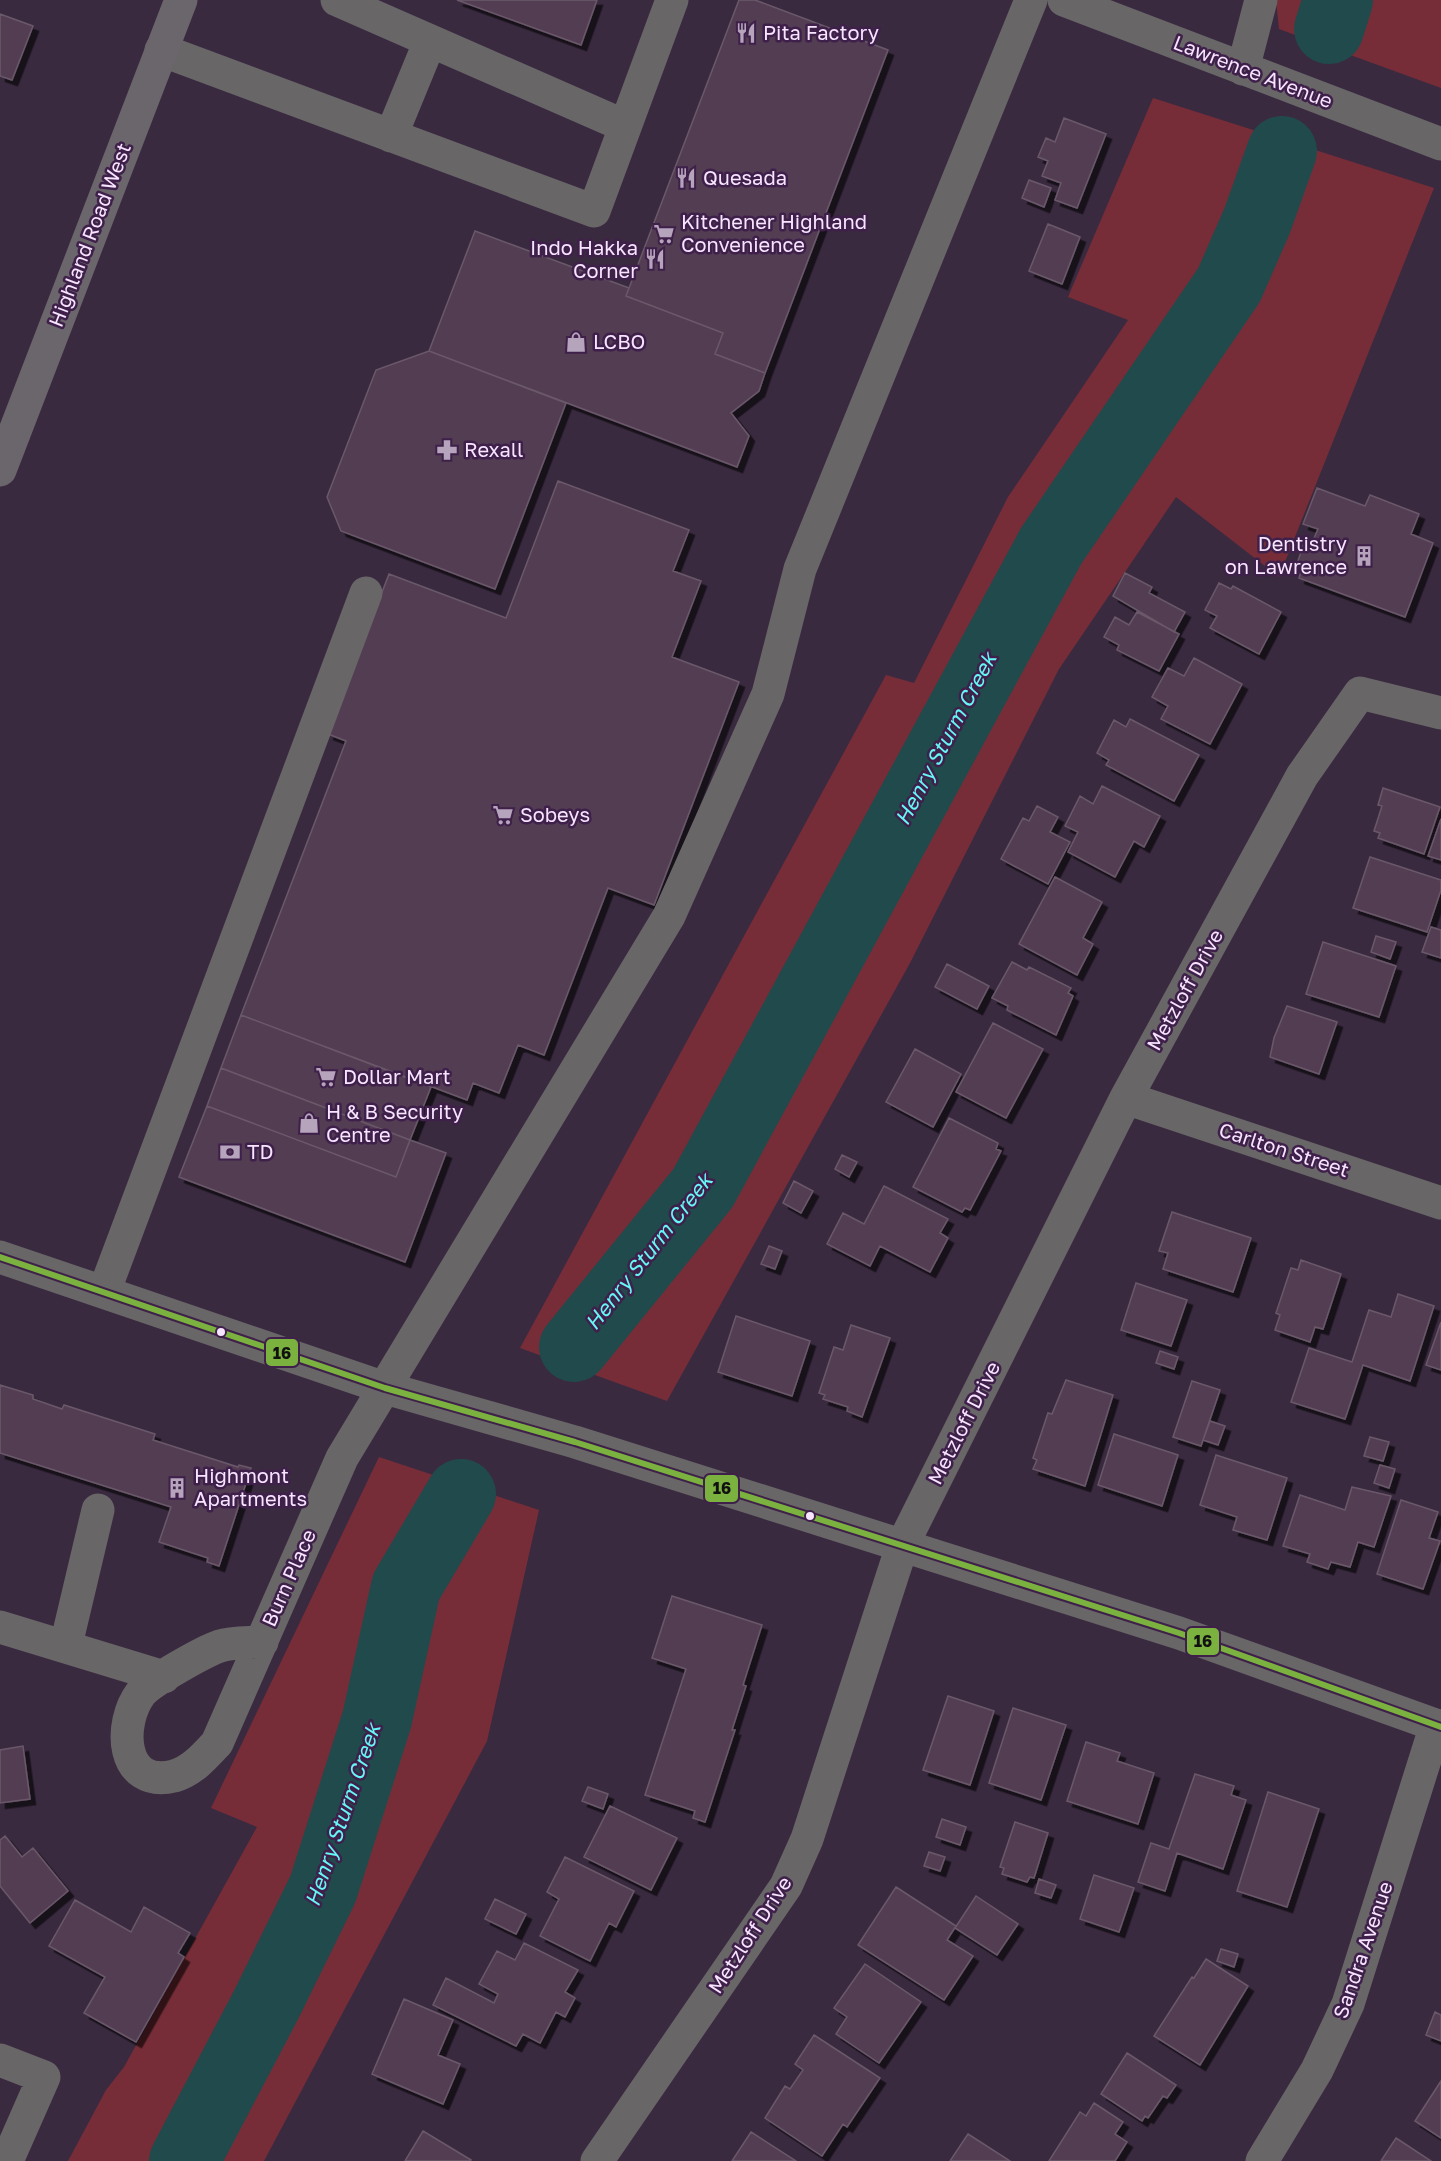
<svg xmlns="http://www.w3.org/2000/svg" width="1441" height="2161" font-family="'Golos Text',sans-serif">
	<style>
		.green { fill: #772d38 }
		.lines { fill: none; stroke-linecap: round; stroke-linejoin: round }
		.river { stroke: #214a4c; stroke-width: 70 }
		.building { fill: #533d52; stroke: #6a596a; stroke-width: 1.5; filter: url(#shadow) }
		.minor { stroke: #686667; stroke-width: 33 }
		.major { stroke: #6a666b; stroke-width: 33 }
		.bus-1-casing { stroke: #3f204a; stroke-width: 10 }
		.bus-1 { stroke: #7ab13f; stroke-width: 6 }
		.bus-dot { fill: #f7e5ff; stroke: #3f204a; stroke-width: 2 }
		.labels { text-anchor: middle; stroke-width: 5; stroke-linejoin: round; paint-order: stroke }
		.poi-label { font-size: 20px; fill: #f7e5ff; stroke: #3f204a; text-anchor: start }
		.street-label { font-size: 20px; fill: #f7e5ff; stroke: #3f204a }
		.water-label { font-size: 21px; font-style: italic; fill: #67f6f8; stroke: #3f204a }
		.line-badge { stroke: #3f204a; stroke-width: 2 }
		.pale-badge-label { font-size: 16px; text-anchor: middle; font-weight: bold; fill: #111 }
	</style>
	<defs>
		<filter id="shadow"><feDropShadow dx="5.5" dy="5.5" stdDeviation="0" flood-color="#0009"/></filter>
	</defs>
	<rect width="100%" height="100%" fill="#3a2a40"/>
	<path class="green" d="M1276,0h165v88l-162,-59z
		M1153,98l281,90 -155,389 -103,-80 -117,172 -149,294 -243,438 -147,-53 366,-673 28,8 94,-186 120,-177 -60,-23z
		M379,1457l160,53 -52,231 -223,420h-196l38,-71 18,-23 133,-240 -46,-19z"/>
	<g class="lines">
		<path class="river" d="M1329,29l9,-29
			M574,1347l129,-159 348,-642 178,-261 28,-64 25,-70
			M184,2161l82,-156 57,-116 54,-170 29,-132 55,-93"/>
	</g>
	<path class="building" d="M457,0h140l-16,45z
		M739,0h16l133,50 -123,323 -50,-19 8,-21 -97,-37z
		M0,14l33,12 -21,54 -12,-4z
		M1064,118l42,16 -29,74 -22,-8 6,-17 -19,-7 6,-15 -10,-4 8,-19 9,4z
		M1029,180l22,8 -7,19 -22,-9z
		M1048,224l32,13 -18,47 -33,-13z
		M475,231l154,57 -3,8 97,37 -8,21 50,19 -6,18 -28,22 18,23 -12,31 -308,-116z
		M429,351l137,52 -71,186 -154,-58 -14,-34 49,-127z
		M558,481l131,49 -16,41 28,10 -29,76 67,25 -85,223 -46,-17 -64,167 -26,-10 -19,48 -26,-10 -6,17 -226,-85 105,-274 -18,-7 61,-160 117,44z
		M1317,488l48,18 5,-11 49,19 -8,20 22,9 -28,74 -106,-39 3,-9 -6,-2 8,-24 7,2 7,-16 -15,-5z
		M1125,573l27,14 -3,6 36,19 -11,20 -61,-36z
		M1219,583l12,6 2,-3 48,26 -22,42 -49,-26 7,-12 -12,-6z
		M1137,612l42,22 -20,37 -42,-21 2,-5 -15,-8 11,-20 14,8z
		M1194,658l48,26 -32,60 -49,-25 7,-13 -16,-9 16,-29 16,8z
		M1130,719l69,36 -25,46 -68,-36 3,-5 -12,-7 17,-33 12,7z
		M1102,786l58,30 -16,31 -10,-6 -19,36 -47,-25 10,-20 -13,-6 15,-30 13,8z
		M1383,788l57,19 -16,47 -46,-16 2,-5 -6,-2 8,-25 -4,-1z
		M1037,806l21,11 -8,15 20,10 -22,42 -47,-25 22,-41 6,3z
		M1441,819v41l-13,-4z
		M1370,857l71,23v10l-14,42 -74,-24z
		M1055,877l47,25 -19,36 10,6 -16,31 -58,-31z
		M1431,927l10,3v28l-19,-6z
		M1376,936l20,6 -6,17 -19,-7z
		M1323,942l73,24 -17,51 -73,-23z
		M1012,962l15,8 2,-3 42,21 -3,5 5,3 -17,39 -49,-25 1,-4 -16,-8z
		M947,964l42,22 -12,23 -42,-22z
		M1287,1006l50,16 -18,52 -49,-17 4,-19z
		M241,1015l190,72 -21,53 -189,-72z
		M993,1023l50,26 -37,69 -50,-26z
		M915,1049l46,25 -28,53 -47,-25z
		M221,1068l189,72 -14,37 -189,-71z
		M207,1106l189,71 14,-37 36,13 -41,109 -226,-85z
		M949,1118l49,25 -2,6 5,2 -31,59 -5,-2 -3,4 -49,-25z
		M842,1155l15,7 -8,15 -14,-8z
		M794,1181l19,10 -12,22 -18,-10z
		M884,1186l64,33 -8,14 8,5 -18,34 -50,-26 -10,20 -43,-22 16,-31 21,11z
		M1172,1212l79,26 -18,54 -70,-23 5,-16 -9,-2z
		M769,1246l13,5 -7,18 -14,-5z
		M1301,1260l40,14 -18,55 -8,-2 -5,15 -35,-12 5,-15 -4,-2 15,-45 7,2z
		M1136,1283l51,17 -16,46 -50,-16z
		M1398,1294l36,12 -24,75 -47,-16 -18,54 -54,-17 18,-54 43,14 17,-52 22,7z
		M736,1316l74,25 -18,55 -74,-24z
		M1441,1322v48l-15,-5z
		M851,1325l39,13 -28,79 -15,-6 1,-4 -25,-8 2,-4 -6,-2 15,-46 9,3z
		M1160,1351l18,6 -4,12 -18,-6z
		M1066,1380l47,15 -28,91 -52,-17 4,-9 -4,-2 15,-45 4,1z
		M1192,1381l28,9 -19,56 -28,-9z
		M0,1385l33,10v4l29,10 2,-4 91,29 -2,6 85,27 1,-2 12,3 -32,98 -12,-4 1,-4 -49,-16 12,-35 -171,-54z
		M1210,1421l15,5 -7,19 -15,-5z
		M1114,1434l64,21 -16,51 -64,-21z
		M1370,1437l19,5 -6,19 -19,-5z
		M1216,1455l71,23 -20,62 -34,-10 4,-13 -37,-12z
		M1380,1465l15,4 -6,19 -15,-5z
		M1352,1487l39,9 -17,51 -16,-5 -8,25 -19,-5 -3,7 -21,-7 3,-8 -27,-8 17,-51 45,15z
		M1401,1500l37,12 -9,26 11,3 -17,48 -46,-15z
		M672,1596l90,29 -19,60 3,1 -14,44h3l-30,92 -12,-4 2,-7 -50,-16 41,-126 -34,-11z
		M948,1696l46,15 -24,74 -47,-15z
		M1013,1708l53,17 -25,75 -52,-17z
		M1086,1742l34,11 -3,8 37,12 -16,51 -71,-23z
		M23,1746l7,53 -30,4v-53z
		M1195,1774l39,12 -3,9 15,5 -23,69 -46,-16 -12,38 -27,-9 13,-39 18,6z
		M588,1787l20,7 -5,15 -21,-8z
		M1268,1792l51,17 -32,98 -50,-16z
		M610,1806l67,32 -26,52 -67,-33z
		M942,1819l24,8 -6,18 -24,-8z
		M1015,1822l33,11 -14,45 -4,-1 -3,5 -25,-8 2,-6 -4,-1z
		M5,1836l17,21 11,-9 35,43 -38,32 -30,-37v-46z
		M929,1852l16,5 -5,14 -16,-5z
		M565,1857l69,34 -18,36 -7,-4 -19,38 -50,-25 19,-37 -12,-7z
		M1094,1875l40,13 -15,44 -39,-13z
		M1039,1879l17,6 -5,13 -16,-5z
		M896,1887l60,39 -9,14 26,16 -29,44 -86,-55z
		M976,1896l42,28 -21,31 -42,-27z
		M495,1899l31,15 -10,20 -31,-15z
		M75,1900l56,32 13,-25 46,26 -12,20 6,4 -48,85 -52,-29 21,-36 -56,-31z
		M524,1943l54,27 -13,22 10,6 -10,19 -9,-5 -16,31 -17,-9 -7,12 -83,-41 13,-27 48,25 4,-9 -19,-10 18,-33 18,9z
		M1221,1949l17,5 -4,13 -17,-6z
		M1206,1959l42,27 -48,79 -46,-29 38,-59 2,1z
		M865,1964l56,38 -42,61 -43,-29 11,-17 -13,-9z
		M404,1999l49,21 -15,35 22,9 -17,40 -71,-30z
		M1435,2012l6,3v26l-15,-6z
		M814,2035l66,43 -33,49 -4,-3 -21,32 -57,-38 20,-32 5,3 13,-19 -8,-6z
		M1127,2053l49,32 -9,13 -4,-2 -15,22 -3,-2 -3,5 -41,-27z
		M1441,2081v57l-26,-17z
		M1094,2103l29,19 -8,12 12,8 -12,19h-66l31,-49 6,4z
		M423,2131l48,29 -1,1h-65z
		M751,2132l45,29h-64z
		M968,2134l42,27h-60z
		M1396,2138l35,23h-50z"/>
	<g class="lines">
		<path class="minor" d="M337,0l288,126
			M1064,0l377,144
			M161,50l433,161 78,-211
			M1243,69l18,-69
			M391,136l39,-95
			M1126,1098l315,105
			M0,1257l385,131 190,54 604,191 262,94
			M104,1292l262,-699
			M0,1627l164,50
			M262,1642c-13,1 -30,0 -42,4 -15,5 -69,35 -79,47 -23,30 -21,96 33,83 18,-5 31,-20 43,-33l125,-285 327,-542 99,-222 32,-125 231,-569
			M66,1645l32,-135
			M0,2060l44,17 -37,84
			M597,2161l189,-275 21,-47 95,-293 224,-448 176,-322 58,-83 81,20
			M1262,2161l55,-91 31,-66 88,-279"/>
		<path class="major" d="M0,470l181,-470"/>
		<g class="bus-1-casing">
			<path id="bus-1" d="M0,1257l385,131 190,54 604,191 262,94"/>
		</g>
		<use href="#bus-1" class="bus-1"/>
	</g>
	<defs>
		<g id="restaurant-bare" transform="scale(1.62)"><path d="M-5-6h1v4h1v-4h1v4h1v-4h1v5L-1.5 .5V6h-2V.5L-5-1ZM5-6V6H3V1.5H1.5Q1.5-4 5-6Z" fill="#b5a4bc" stroke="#3f204a" stroke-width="2.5" paint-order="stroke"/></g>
		<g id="supermarket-bare" transform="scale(1.62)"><path d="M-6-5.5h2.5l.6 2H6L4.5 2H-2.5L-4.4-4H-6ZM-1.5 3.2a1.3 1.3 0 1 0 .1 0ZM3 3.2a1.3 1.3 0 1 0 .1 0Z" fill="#b5a4bc" stroke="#3f204a" stroke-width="2.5" paint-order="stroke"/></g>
		<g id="shop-bare" transform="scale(1.62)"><path d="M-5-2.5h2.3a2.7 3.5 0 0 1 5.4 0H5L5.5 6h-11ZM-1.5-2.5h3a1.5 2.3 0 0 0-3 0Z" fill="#b5a4bc" stroke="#3f204a" stroke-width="2.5" paint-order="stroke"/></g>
		<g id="pharmacy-bare" transform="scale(1.62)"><path d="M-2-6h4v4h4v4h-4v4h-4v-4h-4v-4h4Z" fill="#b5a4bc" stroke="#3f204a" stroke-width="2.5" paint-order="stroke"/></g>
		<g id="building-bare" transform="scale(1.62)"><path d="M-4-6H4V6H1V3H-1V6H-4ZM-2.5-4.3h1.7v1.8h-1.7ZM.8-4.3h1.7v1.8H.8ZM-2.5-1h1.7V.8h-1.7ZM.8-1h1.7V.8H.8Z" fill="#b5a4bc" stroke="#3f204a" stroke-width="2.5" paint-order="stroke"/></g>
		<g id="bank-bare" transform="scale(1.62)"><path d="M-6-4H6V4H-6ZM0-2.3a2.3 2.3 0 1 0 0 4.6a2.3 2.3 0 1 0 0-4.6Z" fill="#b5a4bc" stroke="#3f204a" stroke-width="2.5" paint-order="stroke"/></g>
	</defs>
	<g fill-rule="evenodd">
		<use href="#restaurant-bare" x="746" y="33"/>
		<use href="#restaurant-bare" x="686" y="178"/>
		<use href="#supermarket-bare" x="664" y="234"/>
		<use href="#restaurant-bare" x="655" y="259"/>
		<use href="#shop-bare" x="576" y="342"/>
		<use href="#pharmacy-bare" x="447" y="450"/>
		<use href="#building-bare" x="1364" y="556"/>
		<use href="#supermarket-bare" x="503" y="815"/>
		<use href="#supermarket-bare" x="326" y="1077"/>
		<use href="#shop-bare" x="309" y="1123"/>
		<use href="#bank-bare" x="230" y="1152"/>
		<use href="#building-bare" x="177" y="1488"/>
	</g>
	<g class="bus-dot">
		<circle cx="221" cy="1332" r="5"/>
		<circle cx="810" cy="1516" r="5"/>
	</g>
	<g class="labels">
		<g class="poi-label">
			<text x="763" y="40">Pita Factory</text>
			<text x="703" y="185">Quesada</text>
			<text x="681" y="229">Kitchener Highland<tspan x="681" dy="23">Convenience</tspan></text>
			<text x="638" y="255" text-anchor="end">Indo Hakka<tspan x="638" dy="23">Corner</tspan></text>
			<text x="593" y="349">LCBO</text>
			<text x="464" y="457">Rexall</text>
			<text x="1347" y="551" text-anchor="end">Dentistry<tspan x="1347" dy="23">on Lawrence</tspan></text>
			<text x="520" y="822">Sobeys</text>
			<text x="343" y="1084">Dollar Mart</text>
			<text x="326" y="1119">H &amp; B Security<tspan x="326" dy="23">Centre</tspan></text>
			<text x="247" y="1159">TD</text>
			<text x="194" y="1483">Highmont<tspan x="194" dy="23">Apartments</tspan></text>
		</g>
		<g class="street-label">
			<text transform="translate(1253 72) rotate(21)" y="7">Lawrence Avenue</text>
			<text transform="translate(90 235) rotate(-69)" y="7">Highland Road West</text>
			<text transform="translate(1185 990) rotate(-61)" y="7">Metzloff Drive</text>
			<text transform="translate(1284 1150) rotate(18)" y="7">Carlton Street</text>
			<text transform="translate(964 1423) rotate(-63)" y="7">Metzloff Drive</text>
			<text transform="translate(289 1578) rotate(-66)" y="7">Burn Place</text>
			<text transform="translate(750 1935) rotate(-57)" y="7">Metzloff Drive</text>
			<text transform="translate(1363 1950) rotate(-71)" y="7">Sandra Avenue</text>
		</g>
		<g class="water-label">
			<text transform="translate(946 739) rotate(-62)" y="7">Henry Sturm Creek</text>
			<text transform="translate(649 1252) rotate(-52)" y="7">Henry Sturm Creek</text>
			<text transform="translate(343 1815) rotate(-71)" y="7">Henry Sturm Creek</text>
		</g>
	</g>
	<g class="line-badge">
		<rect x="265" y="1338" width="34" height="29" rx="6" fill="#7ab13f"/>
		<rect x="704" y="1474" width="35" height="29" rx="6" fill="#7ab13f"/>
		<rect x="1186" y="1627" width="34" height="29" rx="6" fill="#7ab13f"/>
	</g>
	<g class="pale-badge-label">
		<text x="282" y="1359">16</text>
		<text x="722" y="1494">16</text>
		<text x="1203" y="1647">16</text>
	</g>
</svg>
